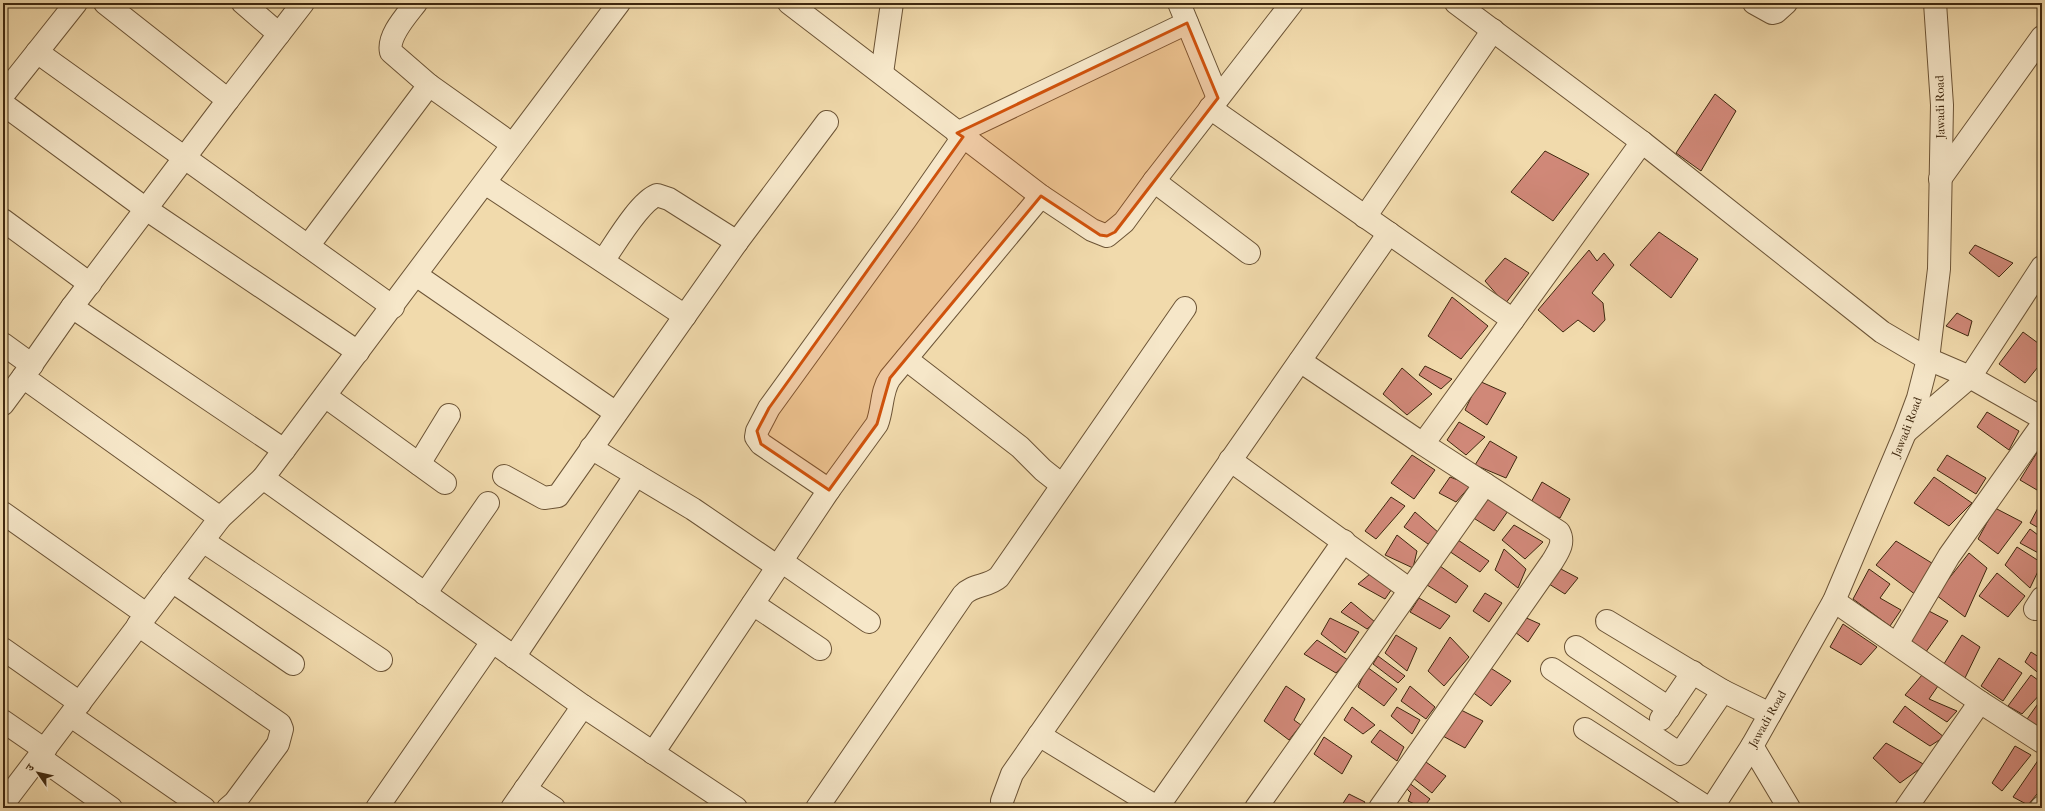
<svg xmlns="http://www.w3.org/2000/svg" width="2045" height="811" font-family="'IM FELL French Canon','Noto Serif Devanagari',serif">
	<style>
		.building { fill: #d08878; stroke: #3f280f }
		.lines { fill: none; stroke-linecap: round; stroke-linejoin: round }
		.minor-casing { stroke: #6c5436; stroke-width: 24 }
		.minor { stroke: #f6e7c9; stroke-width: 22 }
		.marked { fill: #cf520c; fill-opacity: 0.2; stroke: #cf520c; stroke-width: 3; stroke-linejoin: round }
		.labels { text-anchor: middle; stroke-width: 3; stroke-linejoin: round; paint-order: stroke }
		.street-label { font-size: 12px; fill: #3f280f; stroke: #f6e7c9 }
	</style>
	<rect width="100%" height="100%" fill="#f1daac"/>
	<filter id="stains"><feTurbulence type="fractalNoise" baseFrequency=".005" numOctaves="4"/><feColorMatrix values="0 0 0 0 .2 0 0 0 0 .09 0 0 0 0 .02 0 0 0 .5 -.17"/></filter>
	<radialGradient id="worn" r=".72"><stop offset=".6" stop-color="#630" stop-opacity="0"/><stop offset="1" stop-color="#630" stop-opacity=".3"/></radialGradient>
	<path class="building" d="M1715,94l21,17 -35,60 -25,-18z
		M1545,151l44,23 -36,47 -42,-29z
		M1659,232l39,27 -27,39 -41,-33z
		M1975,245l38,18 -14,14 -30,-24z
		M1589,250l8,11 7,-8 10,12 -22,28 11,10 2,17 -11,12 -16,-12 -15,12 -25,-22z
		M1505,258l24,15 -24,31 -20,-23z
		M1452,297l36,29 -27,33 -33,-23z
		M1957,313l15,8 -4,15 -22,-10z
		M2023,332l19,14v16l-17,21 -26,-19z
		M1425,366l27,13 -11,10 -22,-14z
		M1402,368l30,26 -25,21 -24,-21z
		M1479,381l27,12 -19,32 -22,-15z
		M1987,412l32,19 -10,19 -32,-23z
		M1459,422l26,15 -19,18 -19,-15z
		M1490,441l27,16 -11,21 -31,-13z
		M2041,446l1,40 -5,4 -17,-10z
		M1412,455l23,15 -21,29 -23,-16z
		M1947,455l39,23 -10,16 -39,-24z
		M1450,477l21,8 -15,17 -17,-9z
		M1934,477l38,26 -23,23 -35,-23z
		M1542,482l28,17 -10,19 -31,-12z
		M1486,495l22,16 -14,20 -22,-14z
		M1391,497l14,9 -29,33 -11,-8z
		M1995,508l27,14 -24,32 -20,-15z
		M2038,508l4,2v20l-12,-7z
		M1415,512l24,21 -11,11 -24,-17z
		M1514,525l29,17 -18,17 -23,-19z
		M2030,529l12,9v17l-22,-12z
		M1397,535l20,16 -4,17 -28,-13z
		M1458,540l31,21 -9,11 -31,-21z
		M1896,541l39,24 -19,30 -40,-30z
		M2017,547l25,16 -12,25 -25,-23z
		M1504,549l22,20 -8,19 -23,-18z
		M1969,553l18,15 -22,49 -29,-22z
		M1440,566l28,20 -12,17 -29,-18z
		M1559,568l19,10 -13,16 -16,-10z
		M1869,569l21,15 -10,14 21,12 -11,16 -37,-27z
		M1997,573l28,23 -17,21 -29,-21z
		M1370,574l24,12 -9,13 -27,-15z
		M1485,593l17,10 -13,19 -16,-11z
		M1419,598l31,18 -10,13 -30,-17z
		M1351,602l24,20 -8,7 -26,-17z
		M1927,610l21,11 -25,35 -16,-13z
		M1522,616l18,8 -12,18 -17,-13z
		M1330,618l29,14 -14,21 -24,-19z
		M1843,624l34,23 -16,18 -31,-18z
		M1396,635l21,13 -10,23 -22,-18z
		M1962,635l18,12 -16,33 -22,-13z
		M1450,637l19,20 -25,29 -16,-15z
		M1317,640l31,20 -12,13 -32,-19z
		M2031,652l11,7v17l-17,-14z
		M1378,656l27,20 -7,7 -25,-19z
		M1999,658l23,15 -19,28 -22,-15z
		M1367,667l30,22 -13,17 -26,-19z
		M1489,667l22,14 -20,25 -20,-15z
		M1922,675l16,11 -9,13 28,12 -10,11 -42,-27z
		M2031,675l11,8v9l-20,22 -14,-8z
		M1286,686l19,13 -11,21 7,5 -12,15 -25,-19z
		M1410,686l25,21 -9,12 -25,-18z
		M2042,698v32l-17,-8z
		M1905,706l39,31 -14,9 -37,-24z
		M1352,707l23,18 -12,9 -19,-14z
		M1397,707l23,13 -8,14 -21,-18z
		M1461,710l22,11 -18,27 -24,-13z
		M1380,730l24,17 -7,14 -26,-19z
		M1324,737l28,19 -10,18 -28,-20z
		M1886,743l39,22 -25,18 -27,-25z
		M2015,746l16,9 -29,36 -10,-8z
		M2041,756l1,32 -14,17 -15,-8z
		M1423,760l23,16 -14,17 -19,-15z
		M1408,782l22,17 -7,9 -15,-7 3,-8 -7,-7z
		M1349,794l16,8 -4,6h-21z"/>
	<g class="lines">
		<g class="minor-casing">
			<g id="minor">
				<path d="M105,3l123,97 -156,207 212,143"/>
				<path d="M243,3l36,31"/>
				<path d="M416,3c-9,12 -29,33 -25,49l38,33 83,59"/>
				<path d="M789,3l252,193 51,34 15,6 17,-14 30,-41 138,-178"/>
				<path d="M1179,3l39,95"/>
				<path d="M1456,3l186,139"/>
				<path d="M1754,3l18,10 4,-1 10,-9"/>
				<path d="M37,52l356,255"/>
				<path d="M882,73l10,-70"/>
				<path d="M3,95l73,-92"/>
				<path d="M228,100l75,-97"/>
				<path d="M3,104l143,105 212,143"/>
				<path d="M1210,108l303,212"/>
				<path d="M957,133l230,-110"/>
				<path d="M1940,179l102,-142"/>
				<path d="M1154,181l95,72"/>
				<path d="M485,183l200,133"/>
				<path d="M1365,217l128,-187"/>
				<path d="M3,220l87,64"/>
				<path d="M308,246l121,-161"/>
				<path d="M603,261c12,-17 36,-59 54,-66l12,4 68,43"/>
				<path d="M416,275l200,138"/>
				<path d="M3,344l29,21"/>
				<path d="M906,359l114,88 23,23 19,15"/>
				<path d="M1300,361l123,83"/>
				<path d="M23,377l49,-70"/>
				<path d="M325,396l120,87"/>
				<path d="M3,404l20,-27 197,141"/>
				<path d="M1907,431l63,-54 72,-110"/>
				<path d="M591,448l102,61 85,58"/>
				<path d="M1230,460l180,130"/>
				<path d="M419,464l30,-49"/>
				<path d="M504,476l40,22 14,-2 179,-254 90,-120"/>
				<path d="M263,478l320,228"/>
				<path d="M829,490l48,-66c6,-15 4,-33 13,-46l151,-182"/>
				<path d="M3,513l143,101"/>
				<path d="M203,541l178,119"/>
				<path d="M781,561l88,61"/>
				<path d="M172,581l121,83"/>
				<path d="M425,594l63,-91"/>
				<path d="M1834,601l146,101 62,40"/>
				<path d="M753,604l67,45"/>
				<path d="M2035,609l7,-11"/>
				<path d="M1607,621l116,70"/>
				<path d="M138,625l142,99 2,5 -4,15 -43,58 -7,6"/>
				<path d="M1897,644l52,-88 93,-131"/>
				<path d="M1576,647l93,61"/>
				<path d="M3,649l77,54"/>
				<path d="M514,657l122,-182"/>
				<path d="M1552,669l128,85 43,-63 47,23"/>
				<path d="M71,716l133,92"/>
				<path d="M1661,719l32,-47"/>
				<path d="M3,721l42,29"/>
				<path d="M1585,729l123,79"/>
				<path d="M1039,735l119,73"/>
				<path d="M1752,746l37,62"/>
				<path d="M653,753l176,-263 -68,-46 -5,-7 1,-6 12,-23 137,-189 57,-82"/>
				<path d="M39,757l72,51"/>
				<path d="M525,789l29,19"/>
				<path d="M1002,801l10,-27 377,-541"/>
				<path d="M3,804l217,-286 43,-40 356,-475"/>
				<path d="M377,808l115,-166"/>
				<path d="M512,808l71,-102 153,102"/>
				<path d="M817,808l146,-213c10,-11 25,-8 36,-18l186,-269"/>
				<path d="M1157,808l187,-267"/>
				<path d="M1256,808l229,-324"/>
				<path d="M1380,808l172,-246c6,-10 13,-19 7,-30l-136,-88 219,-302 240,190 46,27 42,18 72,41"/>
				<path id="s1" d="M1712,808l40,-62 82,-145 71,-168 13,-35 10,-39 11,-90 3,-164 -7,-102"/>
				<path d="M1906,808l74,-106"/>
				<path d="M2041,808l1,-1"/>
			</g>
		</g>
		<use href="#minor" class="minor"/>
	</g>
	<path class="marked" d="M1187,23l31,75 -103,134 -8,4 -7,-1 -59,-39 -151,182 -13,46 -48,66 -68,-46 -4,-13 12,-23 194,-271 -6,-4z"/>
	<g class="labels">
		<g class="street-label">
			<text transform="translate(1940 107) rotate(-91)" y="4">Jawadi Road</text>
			<text dy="4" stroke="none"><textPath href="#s1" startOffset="429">Jawadi Road</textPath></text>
			<text dy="4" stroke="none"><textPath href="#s1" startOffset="105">Jawadi Road</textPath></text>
		</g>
	</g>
	<rect width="2045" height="811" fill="none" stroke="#f1daac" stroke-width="16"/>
	<rect x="4" y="4" width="2037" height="803" fill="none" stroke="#3f280f" stroke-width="2"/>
	<rect x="8" y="8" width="2029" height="795" fill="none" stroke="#3f280f"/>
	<g transform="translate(38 773) rotate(304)" stroke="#f6e7c9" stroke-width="3" paint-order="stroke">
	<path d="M0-3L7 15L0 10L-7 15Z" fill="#3f280f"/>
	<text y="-6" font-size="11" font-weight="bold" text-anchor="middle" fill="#3f280f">उ</text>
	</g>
	<rect width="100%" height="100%" filter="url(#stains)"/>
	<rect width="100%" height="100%" fill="url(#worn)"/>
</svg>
